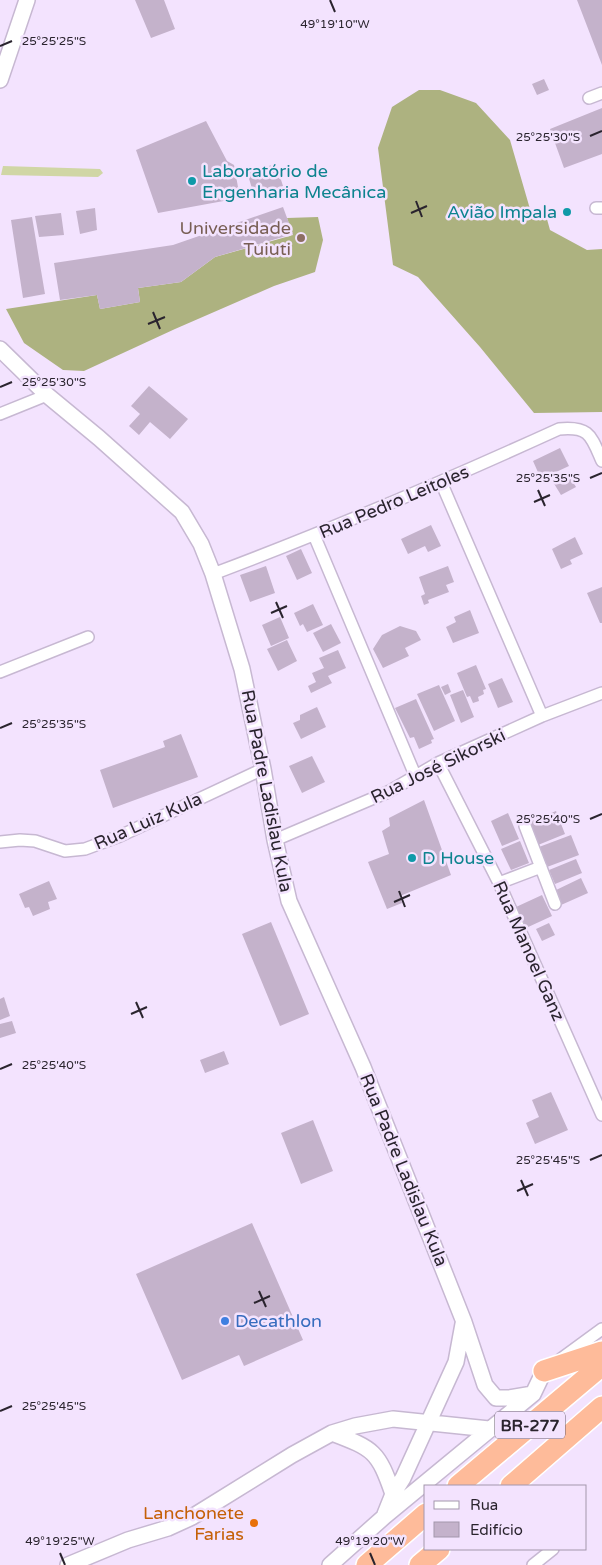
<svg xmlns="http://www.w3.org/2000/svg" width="602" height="1565" font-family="'Varela Round',sans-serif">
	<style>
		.green { fill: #d0d6a5 }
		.forest { fill: #adb280 }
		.building { fill: #c4b2cb }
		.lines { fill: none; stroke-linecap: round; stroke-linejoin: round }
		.minor-casing { stroke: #c7b8d2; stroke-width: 14 }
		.tertiary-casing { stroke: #c7b8d2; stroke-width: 18 }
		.motorway-casing { stroke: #fff; stroke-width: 24 }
		.minor { stroke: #fff; stroke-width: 11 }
		.tertiary { stroke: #fff; stroke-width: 15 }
		.motorway { stroke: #febb9a; stroke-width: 21 }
		.ticks { fill: none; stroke: #2a242e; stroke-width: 2 }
		.culture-dot { fill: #0f9aa8; stroke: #f3e3fe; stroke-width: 2 }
		.education-dot { fill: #8d6e63; stroke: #f3e3fe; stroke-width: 2 }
		.shop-dot { fill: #3f7fe0; stroke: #f3e3fe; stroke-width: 2 }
		.food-dot { fill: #e8710a; stroke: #f3e3fe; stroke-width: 2 }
		.labels { text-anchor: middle; stroke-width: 5; stroke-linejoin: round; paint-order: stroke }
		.shield { fill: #f3e3fe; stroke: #665d6c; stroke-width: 1 }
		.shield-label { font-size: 16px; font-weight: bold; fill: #2a242e }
		.culture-label { font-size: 18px; fill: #0d838f; stroke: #f3e3fe; text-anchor: start }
		.education-label { font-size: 18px; fill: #785e54; stroke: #f3e3fe; text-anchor: end }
		.street-label { font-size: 18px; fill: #2a242e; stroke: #f3e3fe }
		.shop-label { font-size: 18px; fill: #366cbe; stroke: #f3e3fe; text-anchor: start }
		.food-label { font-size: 18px; fill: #c56008; stroke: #f3e3fe; text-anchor: end }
		.ticks-label { font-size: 12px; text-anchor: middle; fill: #2a242e; stroke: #f3e3fe; stroke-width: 5; stroke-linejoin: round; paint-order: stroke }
	</style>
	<rect width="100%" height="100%" fill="#f3e3fe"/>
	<path class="green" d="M3,166l97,3 3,4 -5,4 -97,-2z"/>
	<path class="forest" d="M419,90h21l36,13 34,37 20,69 15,3 5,18 37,20 15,-1v163l-68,1 -54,-66 -62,-70 -25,-12 -15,-117 14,-41z
		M318,217l5,23 -8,32 -41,14 -99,43 -91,42 -21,-1 -39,-27 -18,-34 91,-14 3,14 40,-7 -2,-14 43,-6 34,-25 78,-22 -6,-17z"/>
	<path class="building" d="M135,0h29l11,29 -24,9z
		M577,0h25v65z
		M544,79l5,11 -12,5 -5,-11z
		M602,108v46l-38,14 -14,-39z
		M206,121l21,40 7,4 6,33 -82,15 -22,-63z
		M276,164l7,22 -29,9 -7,-23z
		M283,207l10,27 -78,23 -34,25 -43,6 2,14 -40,7 -3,-14 -37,5 -6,-37 119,-18z
		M95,208l2,22 -17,4 -4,-23z
		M61,213l3,22 -25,2 -4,-21z
		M32,217l13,77 -22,4 -12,-78z
		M149,386l39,33 -18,20 -20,-17 -11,13 -10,-9 11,-12 -9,-8z
		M560,448l9,18 -28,13 -8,-18z
		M568,473l8,14 -15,8 -8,-13z
		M431,525l10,21 -13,6 -3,-6 -17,8 -7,-15z
		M575,537l8,17 -13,6 2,4 -11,5 -9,-20z
		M301,549l11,24 -15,7 -11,-24z
		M266,566l9,27 -25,9 -10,-27z
		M448,566l6,16 -8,3 3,7 -21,8 1,3 -5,2 -3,-9 4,-2 -6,-17z
		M602,587v36h-2l-13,-30z
		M313,604l10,21 -16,7 -4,-8 -3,2 -6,-13z
		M470,610l9,23 -26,10 -7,-16 10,-5 -2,-5z
		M280,617l9,21 -18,8 -9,-21z
		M331,624l10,19 -18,9 -10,-19z
		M400,626l16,5 5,9 -16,8 4,8 -26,12 -10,-19 9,-14z
		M287,640l10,21 -19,10 -11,-22z
		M338,650l8,18 -18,8 4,7 -21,10 -3,-7 8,-4 -4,-9 12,-5 -5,-10z
		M476,665l10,24 -3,1 1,4 -6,3 1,4 -6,2 -3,-7 -3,1 -10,-24z
		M502,678l11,24 -15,6 -10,-24z
		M448,684l3,8 -6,3 -4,-8z
		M439,685l16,36 -21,10 -17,-37z
		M463,690l11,27 -13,6 -11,-28z
		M416,699l18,40 -3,1 1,3 -13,6 -5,-12 -4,1 -15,-30z
		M317,707l9,20 -25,12 -8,-16 7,-3v-5z
		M181,734l17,43 -85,31 -13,-38 65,-23 -2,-6z
		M312,756l13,26 -23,11 -13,-27z
		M424,800l27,75 -51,21 2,7 -15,6 -19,-47 21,-8 -7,-23 8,-5 -1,-8z
		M556,811l9,23 -27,11 -9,-23z
		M508,813l11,26 -17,7 -11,-25z
		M571,835l8,20 -32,12 -8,-20z
		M520,841l9,22 -18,7 -10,-21z
		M576,859l6,14 -27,11 -6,-14z
		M581,878l7,15 -27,12 -7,-14z
		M49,881l8,18 -9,3 2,7 -17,7 -4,-9 -4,1 -6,-14z
		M542,895l10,21 -26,12 -10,-21z
		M271,922l38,92 -29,12 -38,-92z
		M549,923l6,12 -13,6 -6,-12z
		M4,997l6,19 -10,4v-21z
		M12,1021l4,12 -16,5v-14z
		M224,1051l5,13 -24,9 -5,-13z
		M551,1092l17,38 -33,14 -9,-21 13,-6 -7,-17z
		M313,1120l20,51 -32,13 -20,-51z
		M252,1223l51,117 -59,26 -5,-11 -57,25 -46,-106z"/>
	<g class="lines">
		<g class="minor-casing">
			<path id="minor" d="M589,98l13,-5
				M596,208h6
				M0,414l47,-19
				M441,482l101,234
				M314,535l101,240
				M213,574c117,-44 232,-93 346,-145 31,-3 32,7 43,32
				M0,672l88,-35
				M438,763l61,120 103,232
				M525,826l30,78
				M275,840l113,-48 50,-29 104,-47 60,-23
				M0,842l20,-2 15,1 30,10 20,-2 35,-13 143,-67
				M499,883l42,-16
				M561,1359l41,-30
				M533,1565l20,-16"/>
		</g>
		<g class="tertiary-casing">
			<path id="tertiary" d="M0,80l27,-80
				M0,349l47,46 52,43 83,74 19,32 12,30 29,95 21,100 12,71 14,61 74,166 101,255 21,63 11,13h13l24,-4
				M332,1433c42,16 46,18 61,61
				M385,1514l8,-20 10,-16 53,-116 7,-38
				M68,1565l60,-25 40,-12 24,-11 100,-62 40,-22 23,-7 38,-7 96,10
				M330,1565l55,-49 148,-122 11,-23"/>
		</g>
		<g class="motorway-casing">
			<path id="motorway" d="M544,1371l58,-19
				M458,1486l144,-121
				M511,1486l91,-79
				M367,1565l59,-51
				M420,1565l19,-16"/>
		</g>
		<use href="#minor" class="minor"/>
		<use href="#tertiary" class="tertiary"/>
		<use href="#motorway" class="motorway"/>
	</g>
	<path class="ticks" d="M330,0l5,12M0,46l12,-5M590,136l12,-5M416,201l6,16M411,213l16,-7M153,312l7,17M148,324l17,-7M0,387l12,-5M590,478l12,-5M538,490l7,16M534,502l16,-7M276,602l7,16M271,613l16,-7M0,728l12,-5M590,819l12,-5M399,891l6,16M394,902l16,-7M136,1002l7,16M131,1014l16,-7M0,1069l12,-5M590,1160l12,-5M521,1180l7,16M517,1191l16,-7M259,1291l7,16M254,1303l16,-7M0,1411l12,-5M60,1553l5,12M370,1553l5,12"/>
	<g class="culture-dot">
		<circle cx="192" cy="181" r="5"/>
		<circle cx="567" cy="212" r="5"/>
		<circle cx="412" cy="858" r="5"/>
	</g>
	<circle class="education-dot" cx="301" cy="238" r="5"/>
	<circle class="shop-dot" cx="225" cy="1321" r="5"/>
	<circle class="food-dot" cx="254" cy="1523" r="5"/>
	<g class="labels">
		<rect class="shield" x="495" y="1411.5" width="70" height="27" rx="4"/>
		<g class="shield-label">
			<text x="530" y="1431">BR-277</text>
		</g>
		<g class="culture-label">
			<text x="202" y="177">Laboratório de<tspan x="202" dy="21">Engenharia Mecânica</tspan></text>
			<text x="557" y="218" text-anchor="end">Avião Impala</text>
			<text x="422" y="864">D House</text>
		</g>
		<g class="education-label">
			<text x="291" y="234">Universidade<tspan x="291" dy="21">Tuiuti</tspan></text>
		</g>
		<g class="street-label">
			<text transform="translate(394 502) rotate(-23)" y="6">Rua Pedro Leitoles</text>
			<text transform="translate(438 766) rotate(-26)" y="6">Rua José Sikorski</text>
			<text transform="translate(267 791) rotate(79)" y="6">Rua Padre Ladislau Kula</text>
			<text transform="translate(148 821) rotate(-24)" y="6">Rua Luiz Kula</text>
			<text transform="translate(529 951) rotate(66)" y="6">Rua Manoel Ganz</text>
			<text transform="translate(404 1170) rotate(68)" y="6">Rua Padre Ladislau Kula</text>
		</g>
		<g class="shop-label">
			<text x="235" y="1327">Decathlon</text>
		</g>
		<g class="food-label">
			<text x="244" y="1519">Lanchonete<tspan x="244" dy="21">Farias</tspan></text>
		</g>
	</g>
	<g class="ticks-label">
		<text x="335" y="28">49°19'10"W</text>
		<text x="54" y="45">25°25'25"S</text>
		<text x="548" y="141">25°25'30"S</text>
		<text x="54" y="386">25°25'30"S</text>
		<text x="548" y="482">25°25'35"S</text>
		<text x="54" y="728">25°25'35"S</text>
		<text x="548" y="823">25°25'40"S</text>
		<text x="54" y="1069">25°25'40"S</text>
		<text x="548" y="1164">25°25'45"S</text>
		<text x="54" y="1410">25°25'45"S</text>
		<text x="60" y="1545">49°19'25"W</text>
		<text x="370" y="1545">49°19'20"W</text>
	</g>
	<rect x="424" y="1485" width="162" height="65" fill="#f3e3fe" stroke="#a397ab"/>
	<rect x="434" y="1501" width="25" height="8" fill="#ffffff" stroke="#a397ab"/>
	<text x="470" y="1510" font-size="15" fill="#2a242e">Rua</text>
	<rect x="434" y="1522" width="25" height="15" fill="#c4b2cb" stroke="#a397ab"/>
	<text x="470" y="1535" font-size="15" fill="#2a242e">Edifício</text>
</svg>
